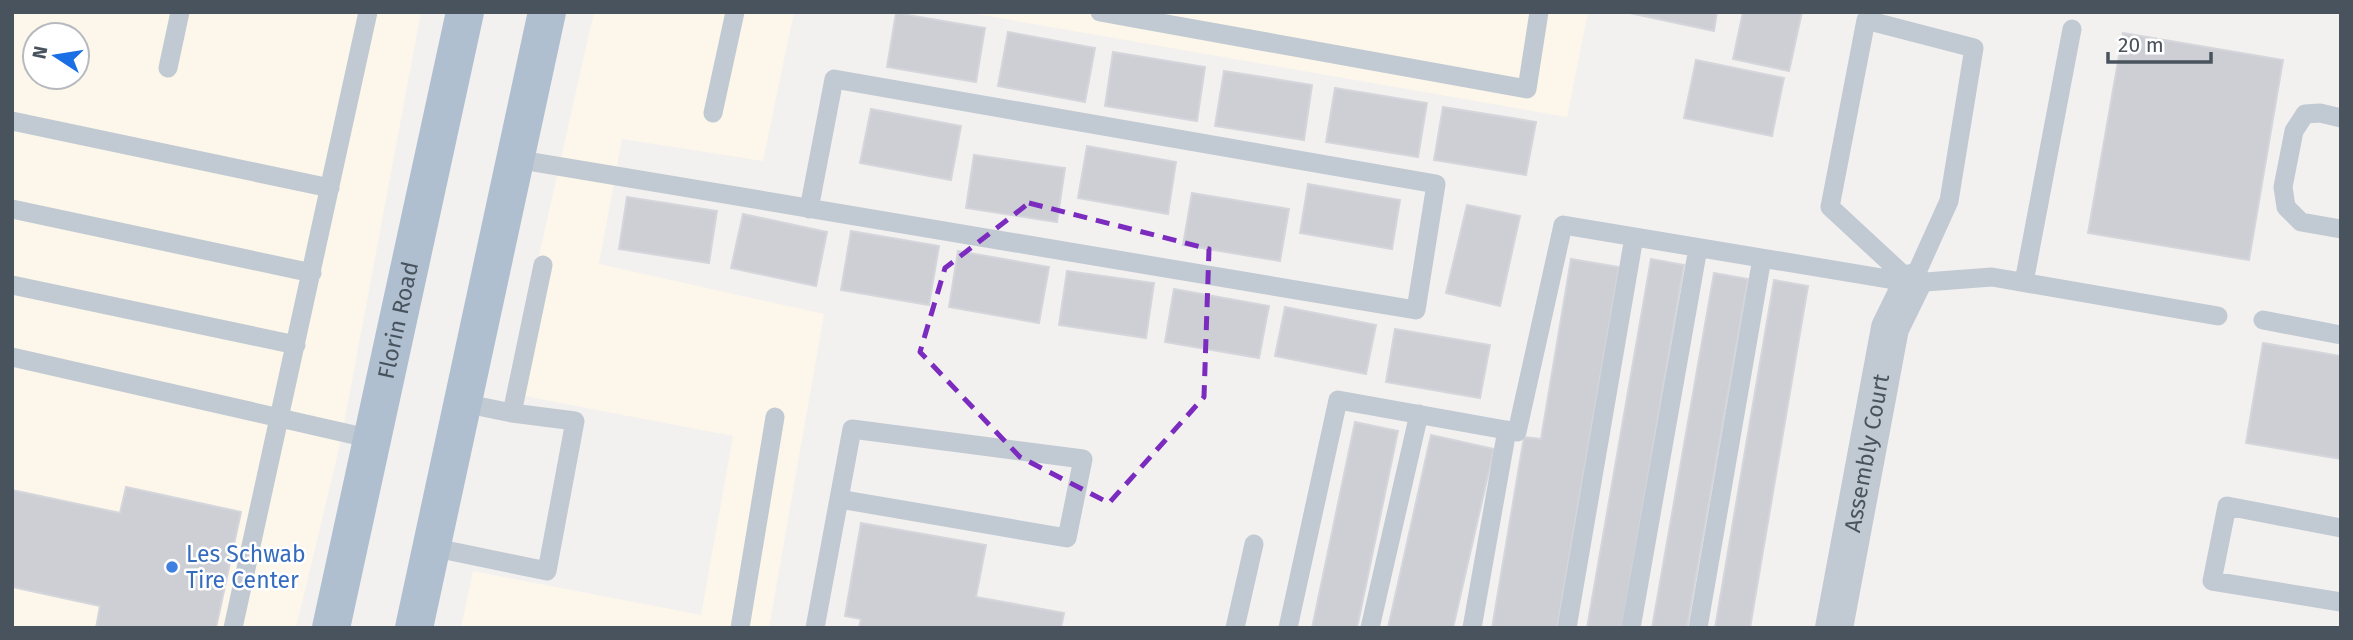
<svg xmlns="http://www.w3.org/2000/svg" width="2353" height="640" font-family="'Fira Sans',sans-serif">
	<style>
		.commercial { fill: #fcf7ea; fill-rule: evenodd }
		.building { fill: #cdcfd5; stroke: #d4d6db; stroke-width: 2 }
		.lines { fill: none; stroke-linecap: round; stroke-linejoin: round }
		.lane { stroke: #c1cad2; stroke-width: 19 }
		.street { stroke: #c1cad2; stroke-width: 38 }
		.primary { stroke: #b0bfcf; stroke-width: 38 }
		.marked { fill: none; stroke: #7b2cbf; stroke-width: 5; stroke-dasharray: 14 9; stroke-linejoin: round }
		.shop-dot { fill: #3f7fe0; stroke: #fff; stroke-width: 2.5 }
		.labels { text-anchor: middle; stroke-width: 5; stroke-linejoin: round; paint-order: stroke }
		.street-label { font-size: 23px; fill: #48535e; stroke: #fff }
		.shop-label { font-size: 23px; fill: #366cbe; stroke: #fff; text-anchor: start }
	</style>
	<rect width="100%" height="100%" fill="#f3f0f0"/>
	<path class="commercial" d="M12,12h409l-80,428 -45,188h-284zM35,35h42v42h-42z
		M594,12h200l-31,149 -141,-22 -23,125 225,50 -55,314h-308l12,-57 228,44 32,-179 -225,-43z
		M965,12h623l-21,105z"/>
	<path class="building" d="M1625,12h92l-3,19z
		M1743,12h59l-13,59 -56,-12z
		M896,13l89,15 -9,54 -89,-15z
		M1008,32l87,16 -10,54 -87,-16z
		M2123,33l160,27 -34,200 -161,-27z
		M1113,52l92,15 -8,54 -92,-15z
		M1696,60l88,18 -12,58 -88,-18z
		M1224,71l88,14 -8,55 -89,-14z
		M1335,88l92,15 -9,54 -92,-15z
		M1443,107l93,15 -10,53 -92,-15z
		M871,109l90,17 -10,54 -91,-17z
		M1087,146l89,16 -8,52 -90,-16z
		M974,155l91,13 -8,54 -91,-14z
		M1308,184l92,16 -8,49 -92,-16z
		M1192,193l97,16 -9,52 -97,-16z
		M627,197l90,14 -8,52 -90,-14z
		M1467,205l53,11 -20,90 -54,-13z
		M743,214l84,18 -11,54 -85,-18z
		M851,231l88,15 -10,59 -88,-15z
		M958,251l91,16 -10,56 -90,-16z
		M1571,259l48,8 -62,361h-65l32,-191 17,2z
		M1651,259l33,6 -62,363h-35z
		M1067,271l87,12 -8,55 -87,-13z
		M1714,273l34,6 -61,349h-35z
		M1774,280l34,6 -58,342h-35z
		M1174,289l95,17 -10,52 -94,-16z
		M1285,307l91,18 -10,49 -91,-18z
		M1395,329l95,16 -10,53 -94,-16z
		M2263,343l78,13v103l-95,-16z
		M1355,422l43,9 -41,197h-45z
		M1431,435l63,14 -41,179h-65z
		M126,487l115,25 -25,116h-120l4,-22 -88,-19v-97l108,23z
		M861,523l125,22 -10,52 88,16 -3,15h-202l2,-9 -16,-3z"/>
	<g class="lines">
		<path class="lane" d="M1100,12l427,77 12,-77
			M168,68l12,-56
			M713,113l22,-101
			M2341,118l-21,-5 -15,1 -11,17 -11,56 3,20 15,15 40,7
			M12,121l318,67
			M515,159l901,151 20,-126 -602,-105 -25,130
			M12,209l300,64
			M2024,282l48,-253
			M12,285l284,60
			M2263,320l78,15
			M12,357l360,82
			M463,403l49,10
			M2341,528l-114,-22 -15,75 129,21
			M431,547l116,24 28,-150 -63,-8 31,-148
			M233,628l135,-616
			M740,628l35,-211
			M815,628l37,-199 231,30 -16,79 -228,-39
			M1235,628l19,-84
			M1288,628l50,-228 179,32 46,-207 349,58 -82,-76 36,-187 108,28 -25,153 -37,82 80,-6 226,39
			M1370,628l49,-214
			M1472,628l35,-198
			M1567,628l67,-391
			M1631,628l67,-380
			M1698,628l64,-370"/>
		<path class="street" id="s1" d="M1834,628l56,-300 22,-45"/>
		<g class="primary">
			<path id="s2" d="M331,628l134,-616"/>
			<path d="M414,628l133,-616"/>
		</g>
	</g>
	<path class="marked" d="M1029,203l180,46 -5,148 -95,106 -89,-46 -100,-105 25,-84z"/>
	<circle class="shop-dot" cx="172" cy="567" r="7"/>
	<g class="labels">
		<g class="street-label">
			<text dy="8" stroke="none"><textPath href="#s2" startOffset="315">Florin Road</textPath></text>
			<text dy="8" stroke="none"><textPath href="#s1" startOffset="178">Assembly Court</textPath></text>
		</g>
		<g class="shop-label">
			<text x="186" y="562">Les Schwab<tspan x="186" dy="26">Tire Center</tspan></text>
		</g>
	</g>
	<rect width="2353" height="640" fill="none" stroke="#48535e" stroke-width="28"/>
	<g transform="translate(56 56) rotate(282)"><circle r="33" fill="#ffffff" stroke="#b6babf" stroke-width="2"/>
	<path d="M0-5L12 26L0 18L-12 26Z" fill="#196fe3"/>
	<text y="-10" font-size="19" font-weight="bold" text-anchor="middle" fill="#48535e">N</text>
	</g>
	<path d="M2108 52v10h103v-10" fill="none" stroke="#48535e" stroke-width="3.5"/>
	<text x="2118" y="52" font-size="21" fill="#48535e" stroke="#ffffff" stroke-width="5" paint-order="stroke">20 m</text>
</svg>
